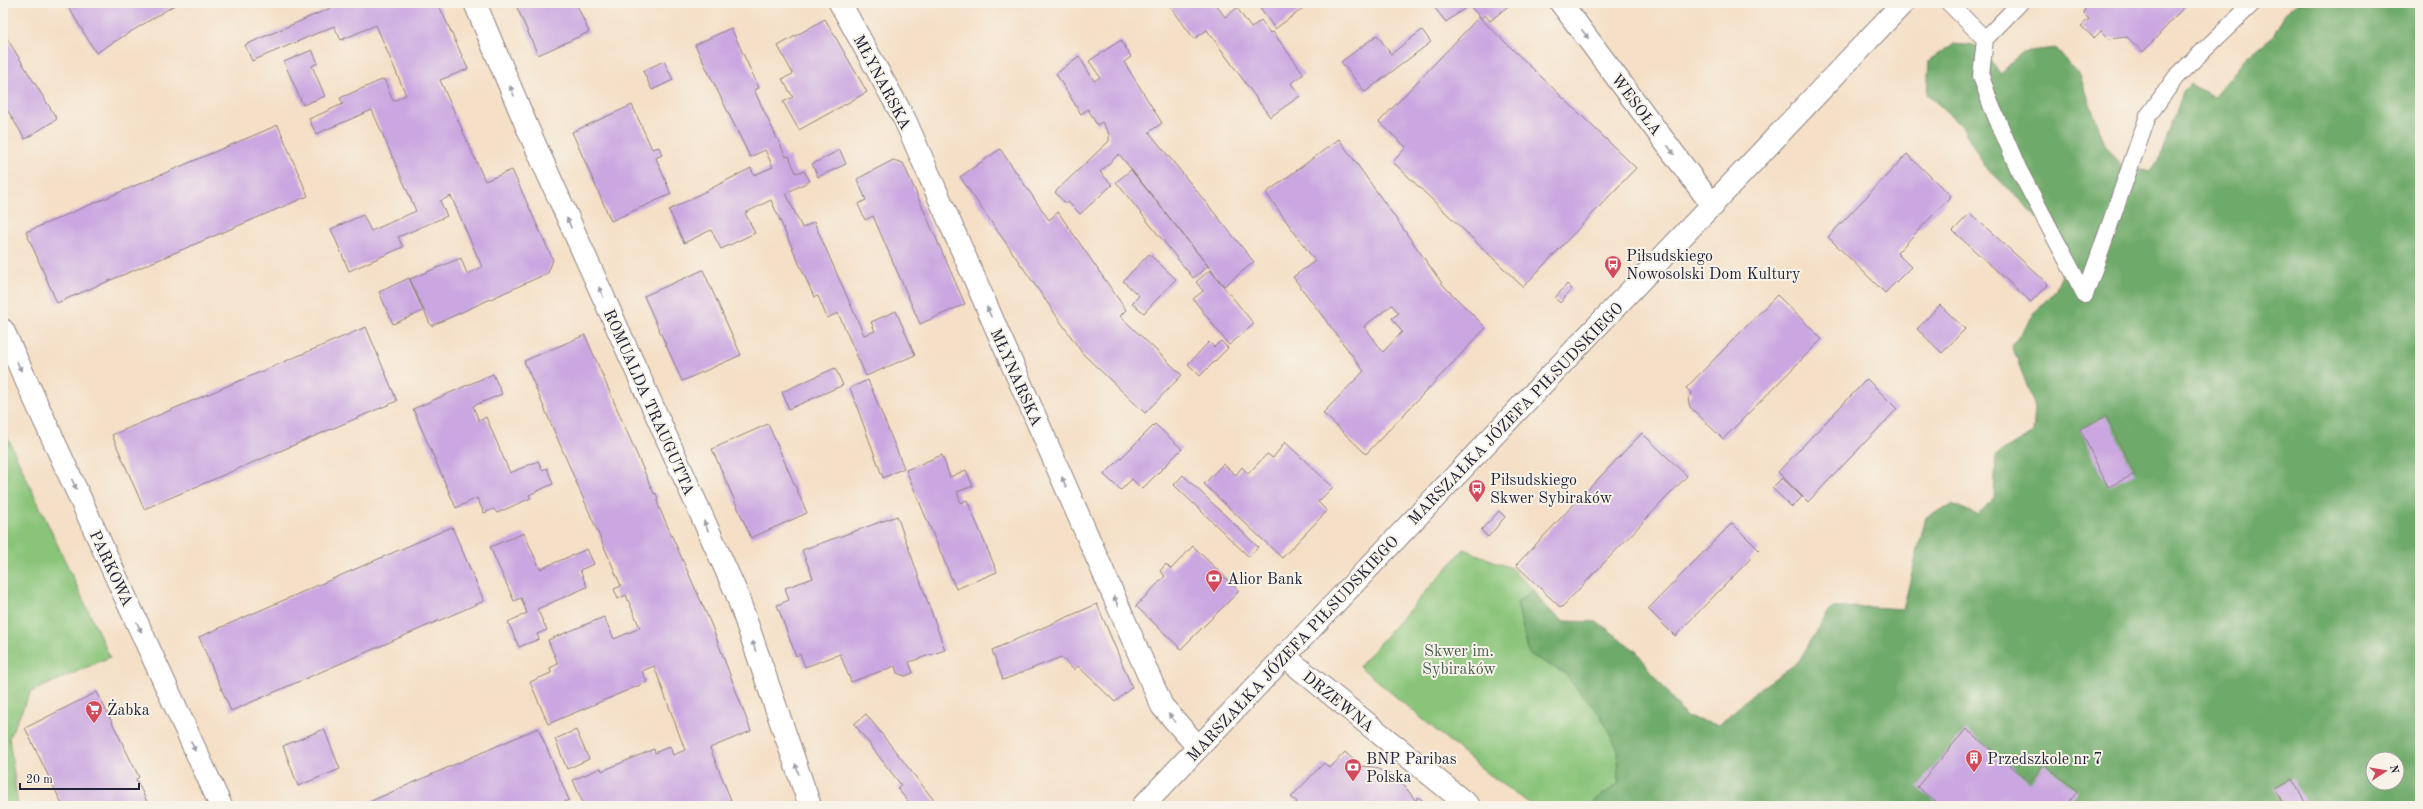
<svg xmlns="http://www.w3.org/2000/svg" width="2423" height="809" font-family="'Old Standard TT',serif">
	<style>
		.green { fill: #89c479; stroke: #56735a }
		.forest { fill: #6eaa69; stroke: #486652; fill-rule: evenodd }
		.building { fill: #cba7e1; fill-rule: evenodd }
		.lines { fill: none; stroke-linecap: round; stroke-linejoin: round }
		.lane-casing { stroke: #8c8080; stroke-width: 18 }
		.street-casing { stroke: #8c8080; stroke-width: 24 }
		.secondary-casing { stroke: #8c8080; stroke-width: 24 }
		.lane { stroke: #fff; stroke-width: 16 }
		.street { stroke: #fff; stroke-width: 22 }
		.secondary { stroke: #fff; stroke-width: 22 }
		.oneway { fill: #9c9ca7 }
		.labels { text-anchor: middle; stroke-width: 4; stroke-linejoin: round; paint-order: stroke }
		.street-label { font-size: 16px; fill: #22223b; stroke: #f7f3e8 }
		.poi-label { font-size: 16px; fill: #22223b; stroke: #f7f3e8; text-anchor: start }
		.park-label { font-size: 16px; fill: #465b51; stroke: #f7f3e8 }
	</style>
	<rect width="100%" height="100%" fill="#f7f3e8"/>
	<filter id="ink" filterUnits="userSpaceOnUse"><feTurbulence type="fractalNoise" baseFrequency=".025" numOctaves="2"/><feDisplacementMap in="SourceGraphic" scale="8" xChannelSelector="R" yChannelSelector="G"/><feConvolveMatrix kernelMatrix="1 2 1 2 8 2 1 2 1" color-interpolation-filters="sRGB"/></filter>
	<filter id="wash" filterUnits="userSpaceOnUse"><feTurbulence type="fractalNoise" baseFrequency=".012" numOctaves="4" result="noise"/><feDisplacementMap in="SourceGraphic" scale="16" xChannelSelector="R" yChannelSelector="G"/><feGaussianBlur stdDeviation="0.9" result="paint"/><feColorMatrix in="noise" values="0 0 0 0 0 0 0 0 0 0 0 0 0 0 0 0 0 1.4 0 .05"/><feComposite in="paint" operator="in"/></filter>
	<g filter="url(#wash)">
		<rect width="100%" height="100%" fill="#f5dfc6"/>
		<path class="green" d="M3,428l107,229 -79,35 -22,45 9,69h-15z
			M1464,549l47,19 23,22 -17,13 12,51 34,18 38,44 18,34v33l-23,17 -3,6h-60l-47,-34 -127,-106z"/>
		<path class="forest" d="M2298,3h122v803h-827l3,-6 23,-17 -1,-33 -17,-34 -38,-44 -34,-18 -12,-51 17,-13 12,18 18,13 34,1 38,29 50,66 33,8 36,-33 43,-30 33,-54 39,-1 33,2 23,-92 26,-13 26,11 16,-18 2,-42 37,-22 2,-26 -23,-61 24,-35 20,-22 12,-29 -17,-29 -67,-66 -22,-39 -35,-32 2,-34 24,-16 25,2 23,28 20,-22 34,-4 25,28 26,71 17,21 26,3 10,-11 25,-70 6,-6 24,13 32,-39 27,-22 12,-23zM2373,759h24v24h-24z"/>
		<g id="blocks">
			<path class="building" d="M66,3h112l-82,50z
				M342,3h96l30,66 -28,11 45,101 27,-11 41,90 -5,13 -117,53 -21,-47 51,-21 6,16 15,-7 -31,-71 -11,5 7,15 -49,21 5,10 -54,24 -18,-42 32,-14 8,16 45,-20 -44,-101 -56,24 -7,-15 34,-15 -3,-6 44,-19 9,22 13,-6 -30,-70 -35,15 -7,-14 -82,35 -7,-16z
				M515,3h61l13,29 -51,23z
				M1168,3h47l10,14 12,-9 14,20 10,-8 9,13 3,-1 31,42 -13,9 9,13 -30,21 -63,-87 -13,9z
				M1257,3h53l-35,26z
				M1431,3h81l-22,18 -5,-6 -4,3 -12,-13 -23,17z
				M2086,3h102l-45,49 -16,-15 -19,2 -7,-8 -7,7 -13,-12 8,-7 -5,-5z
				M1479,17l157,151 -113,119 -130,-125 13,-15 -27,-25z
				M825,19l42,73 -68,38 -16,-28 10,-5 -11,-18 11,-5 -15,-28z
				M731,28l28,60 -5,2 32,67 3,-1 7,17 8,-2 6,10 -24,12 16,35 12,-6 50,113 11,-4 -4,-9 25,-11 19,44 -49,21 -28,-63 -11,5 -9,-22 -4,1 -43,-97 -26,13 10,20 -34,16 -10,-19 -27,13 -15,-33 82,-42 3,7 19,-8 -8,-17 -15,7 -55,-112z
				M1422,30l9,12 -66,50 -24,-30 36,-27 14,19z
				M3,32l54,87 -32,20 -22,-36z
				M1121,40l10,17 -7,5 38,61 -13,9 105,130 -30,24 -105,-132 -19,18 12,13 -32,29 -12,-12 -2,2 -11,-12 54,-51v-7l-7,-12 -5,3 -9,-16 -7,5 -25,-40 23,-18 15,25 6,-4 -11,-16z
				M312,50l6,13 -6,3 13,30 -22,9 -19,-43z
				M664,61l9,19 -21,10 -9,-19z
				M632,105l20,44 7,-2 3,8 -6,3 15,36 -60,27 -39,-89z
				M278,125l30,71 -251,107 -31,-71z
				M1339,139l105,147 42,42 -120,126 -43,-41 41,-42 -71,-94 22,-16 -49,-68zM1392,305l7,8 -7,5 10,14 -19,20 -19,-26z
				M1000,149l49,71 9,-8 68,98 -6,6 62,59 -37,38 -62,-59 -123,-177z
				M840,150l6,14 -28,13 -6,-13z
				M1907,154l44,42 -54,57 14,14 -26,26 -57,-56z
				M893,160l10,3 62,141 -45,20 -47,-108 -8,4 -7,-16 8,-4 -9,-21z
				M1131,170l77,96 -15,12 -77,-96z
				M1970,213l78,71 -17,18 -78,-71z
				M1149,254l27,25 -32,34 -12,-10 7,-7 -16,-15z
				M703,270l38,85 -59,26 -38,-85z
				M1210,270l44,54 -25,21 -36,-46 10,-8 -7,-9z
				M409,278l14,33 -30,13 -14,-32z
				M1567,284l5,5 -12,14 -5,-5z
				M1777,295l45,44 -99,100 -33,-32 -2,-8 4,-5 -6,-6z
				M1940,305l25,24 -23,24 -25,-24z
				M366,327l31,74 -253,108 -32,-74z
				M585,335l69,159 2,-1 2,6 -1,1 2,7 52,117 40,107 -41,17 21,52 -15,6h-132l-11,-26 28,-12 1,3 52,-22 1,4 15,-7 3,9 12,-5 -31,-84 -12,5 5,11 -99,42 -18,-42 21,-9 -1,-5 8,-4 -10,-24 56,-23 10,22 26,-11 -14,-33 -8,4 -4,-10 7,-3 -97,-225z
				M1221,341l7,7 -28,28 -12,-12 21,-22 5,5z
				M835,368l8,17 -54,24 -7,-17z
				M493,374l9,20 -29,12 6,15 7,-4 24,56 28,-12 4,9 5,-2 6,16 -24,11 2,3 -34,15 -3,-4 -10,4 -7,-15 -21,10 -43,-99z
				M1867,379l30,30 -89,93 -30,-30z
				M868,380l36,88 -21,10 -33,-90z
				M2106,416l29,58 -27,13 -28,-58z
				M768,424l39,89 -56,25 -39,-89z
				M1155,424l27,25 -40,40 -10,-10 -11,11 -17,-15z
				M1642,433l45,43 -126,132 -45,-43z
				M1285,442l48,45 -15,15 9,9 -45,47 -78,-74 19,-20 13,11 6,-8 6,7 19,-20 6,4z
				M942,455l8,22 16,-7 7,16 -16,6 4,11 6,-3 30,72 -41,17 -50,-119z
				M1183,475l75,72 -9,10 -75,-72z
				M1782,478l20,19 -10,10 -20,-19z
				M1499,511l6,6 -17,20 -7,-7z
				M897,516l48,134 -36,12 4,11 -8,3 -8,-3 -2,-7 -44,16 -11,-28 -35,13 -5,-13 -4,2 -19,-51 12,-5 -4,-12 28,-10 -11,-28z
				M1732,523l27,27 -84,86 -27,-27z
				M452,527l32,74 -253,110 -32,-74z
				M524,533l16,36 47,-20 7,15 -14,6 7,17 -50,22 10,21 -10,4 2,5 -20,8 -11,-25 19,-9 -6,-15 -7,3 -24,-54z
				M1193,546l46,45 -58,58 -45,-43 29,-30 -5,-5 6,-7 5,5z
				M1097,604l35,83 -17,15 -37,-36 -4,4 -13,-13 -58,23 -11,-30z
				M97,692l42,85 -3,2 13,27h-86l-38,-78z
				M866,714l67,85 5,7h-26l-15,-18 4,-3 -47,-61z
				M538,728l31,72 -13,6h-196z
				M324,729l16,40 -42,17 -15,-40z
				M1966,729l64,53 14,-18 33,27 -12,15h-124l-24,-19z
				M576,730l13,29 -22,10 -12,-30z
				M1345,752l15,14 13,1 21,9 12,12 10,13 2,-4 11,9h-135l3,-4 -6,-5 33,-34 6,5z
				M2293,779l14,27h-23l-9,-18z"/>
		</g>
	</g>
	<g filter="url(#ink)">
		<use href="#blocks" fill-opacity="0" stroke="#8c8080" stroke-width="1"/>
		<g class="lines">
			<g class="lane-casing">
				<path id="lane" d="M1949,3l36,36
					M2020,3l-35,36 -4,37 10,29 27,63 67,127 63,-179 28,-39 77,-74"/>
			</g>
			<g class="street-casing">
				<path id="street" d="M475,3l52,124 209,465 74,214
					M840,3l65,117 257,586 36,41
					M1561,3l152,203
					M3,330l218,476
					M1284,656l185,150"/>
			</g>
			<g class="secondary-casing">
				<path id="secondary" d="M1143,806l760,-803"/>
			</g>
			<use href="#lane" class="lane"/>
			<use href="#street" class="street"/>
			<use href="#secondary" class="secondary"/>
		</g>
		<defs><path id="oneway-solid" d="M-6-.8H1V-3.2L6.5 0L1 3.2V.8H-6Z"/></defs>
		<g class="oneway">
			<use href="#oneway-solid" transform="translate(1585 34) rotate(53)"/>
			<use href="#oneway-solid" transform="translate(512 91) rotate(-112)"/>
			<use href="#oneway-solid" transform="translate(1671 150) rotate(53)"/>
			<use href="#oneway-solid" transform="translate(569 223) rotate(-114)"/>
			<use href="#oneway-solid" transform="translate(601 292) rotate(-114)"/>
			<use href="#oneway-solid" transform="translate(989 312) rotate(-114)"/>
			<use href="#oneway-solid" transform="translate(19 366) rotate(65)"/>
			<use href="#oneway-solid" transform="translate(1064 482) rotate(-114)"/>
			<use href="#oneway-solid" transform="translate(74 484) rotate(65)"/>
			<use href="#oneway-solid" transform="translate(706 526) rotate(-114)"/>
			<use href="#oneway-solid" transform="translate(1116 601) rotate(-114)"/>
			<use href="#oneway-solid" transform="translate(139 627) rotate(65)"/>
			<use href="#oneway-solid" transform="translate(754 646) rotate(-109)"/>
			<use href="#oneway-solid" transform="translate(1172 718) rotate(-131)"/>
			<use href="#oneway-solid" transform="translate(193 746) rotate(66)"/>
			<use href="#oneway-solid" transform="translate(797 769) rotate(-109)"/>
		</g>
	</g>
	<defs>
		<g id="bus-pin" transform="scale(0.9)"><path d="M0 17L-7.5 6A9.5 9.5 0 1 1 7.5 6Z" fill="#d1495b" stroke="#f7f3e8"/><path d="M-5-6H5V4H4V6H2V4H-2V6H-4V4H-5ZM-3.5-4V0h7V-4ZM-3.5 1.2v1.5H-2V1.2ZM2 1.2v1.5H3.5V1.2Z" fill="#fff"/></g>
		<g id="bank-pin" transform="scale(0.9)"><path d="M0 17L-7.5 6A9.5 9.5 0 1 1 7.5 6Z" fill="#d1495b" stroke="#f7f3e8"/><path d="M-6-4H6V4H-6ZM0-2.3a2.3 2.3 0 1 0 0 4.6a2.3 2.3 0 1 0 0-4.6Z" fill="#fff"/></g>
		<g id="supermarket-pin" transform="scale(0.9)"><path d="M0 17L-7.5 6A9.5 9.5 0 1 1 7.5 6Z" fill="#d1495b" stroke="#f7f3e8"/><path d="M-6-5.5h2.5l.6 2H6L4.5 2H-2.5L-4.4-4H-6ZM-1.5 3.2a1.3 1.3 0 1 0 .1 0ZM3 3.2a1.3 1.3 0 1 0 .1 0Z" fill="#fff"/></g>
		<g id="building-pin" transform="scale(0.9)"><path d="M0 17L-7.5 6A9.5 9.5 0 1 1 7.5 6Z" fill="#d1495b" stroke="#f7f3e8"/><path d="M-4-6H4V6H1V3H-1V6H-4ZM-2.5-4.3h1.7v1.8h-1.7ZM.8-4.3h1.7v1.8H.8ZM-2.5-1h1.7V.8h-1.7ZM.8-1h1.7V.8H.8Z" fill="#fff"/></g>
	</defs>
	<g fill-rule="evenodd">
		<use href="#bus-pin" x="1613" y="264"/>
		<use href="#bus-pin" x="1477" y="488"/>
		<use href="#bank-pin" x="1214" y="578"/>
		<use href="#supermarket-pin" x="94" y="709"/>
		<use href="#building-pin" x="1974" y="758"/>
		<use href="#bank-pin" x="1353" y="767"/>
	</g>
	<g class="labels">
		<g class="street-label">
			<text transform="translate(883 82) rotate(62)" y="6">MŁYNARSKA</text>
			<text transform="translate(1637 104) rotate(53)" y="6">WESOŁA</text>
			<text transform="translate(1017 377) rotate(66)" y="6">MŁYNARSKA</text>
			<text transform="translate(650 402) rotate(66)" y="6">ROMUALDA TRAUGUTTA</text>
			<text transform="translate(1515 413) rotate(-46)" y="6">MARSZAŁKA JÓZEFA PIŁSUDSKIEGO</text>
			<text transform="translate(112 568) rotate(65)" y="6">PARKOWA</text>
			<text transform="translate(1292 648) rotate(-47)" y="6">MARSZAŁKA JÓZEFA PIŁSUDSKIEGO</text>
			<text transform="translate(1339 701) rotate(39)" y="6">DRZEWNA</text>
		</g>
		<g class="poi-label">
			<text x="1626" y="261">Piłsudskiego<tspan x="1626" dy="18">Nowosolski Dom Kultury</tspan></text>
			<text x="1490" y="485">Piłsudskiego<tspan x="1490" dy="18">Skwer Sybiraków</tspan></text>
			<text x="1227" y="584">Alior Bank</text>
			<text x="107" y="715">Żabka</text>
			<text x="1366" y="764">BNP Paribas<tspan x="1366" dy="18">Polska</tspan></text>
			<text x="1987" y="764">Przedszkole nr 7</text>
		</g>
		<g class="park-label">
			<text x="1459" y="656">Skwer im.<tspan x="1459" dy="18">Sybiraków</tspan></text>
		</g>
	</g>
	<rect width="2423" height="809" fill="none" stroke="#f7f3e8" stroke-width="16"/>
	<g transform="translate(2385 771) rotate(78)"><circle r="19" fill="#f7f3e8" stroke="#a29fa3"/>
	<path d="M0-3L7 15L0 10L-7 15Z" fill="#d1495b"/>
	<text y="-6" font-size="11" font-weight="bold" text-anchor="middle" fill="#22223b">N</text>
	</g>
	<path d="M20 783v6h119v-6" fill="none" stroke="#22223b" stroke-width="2"/>
	<text x="26" y="783" font-size="12" fill="#22223b" stroke="#f7f3e8" stroke-width="3" paint-order="stroke">20 m</text>
</svg>
